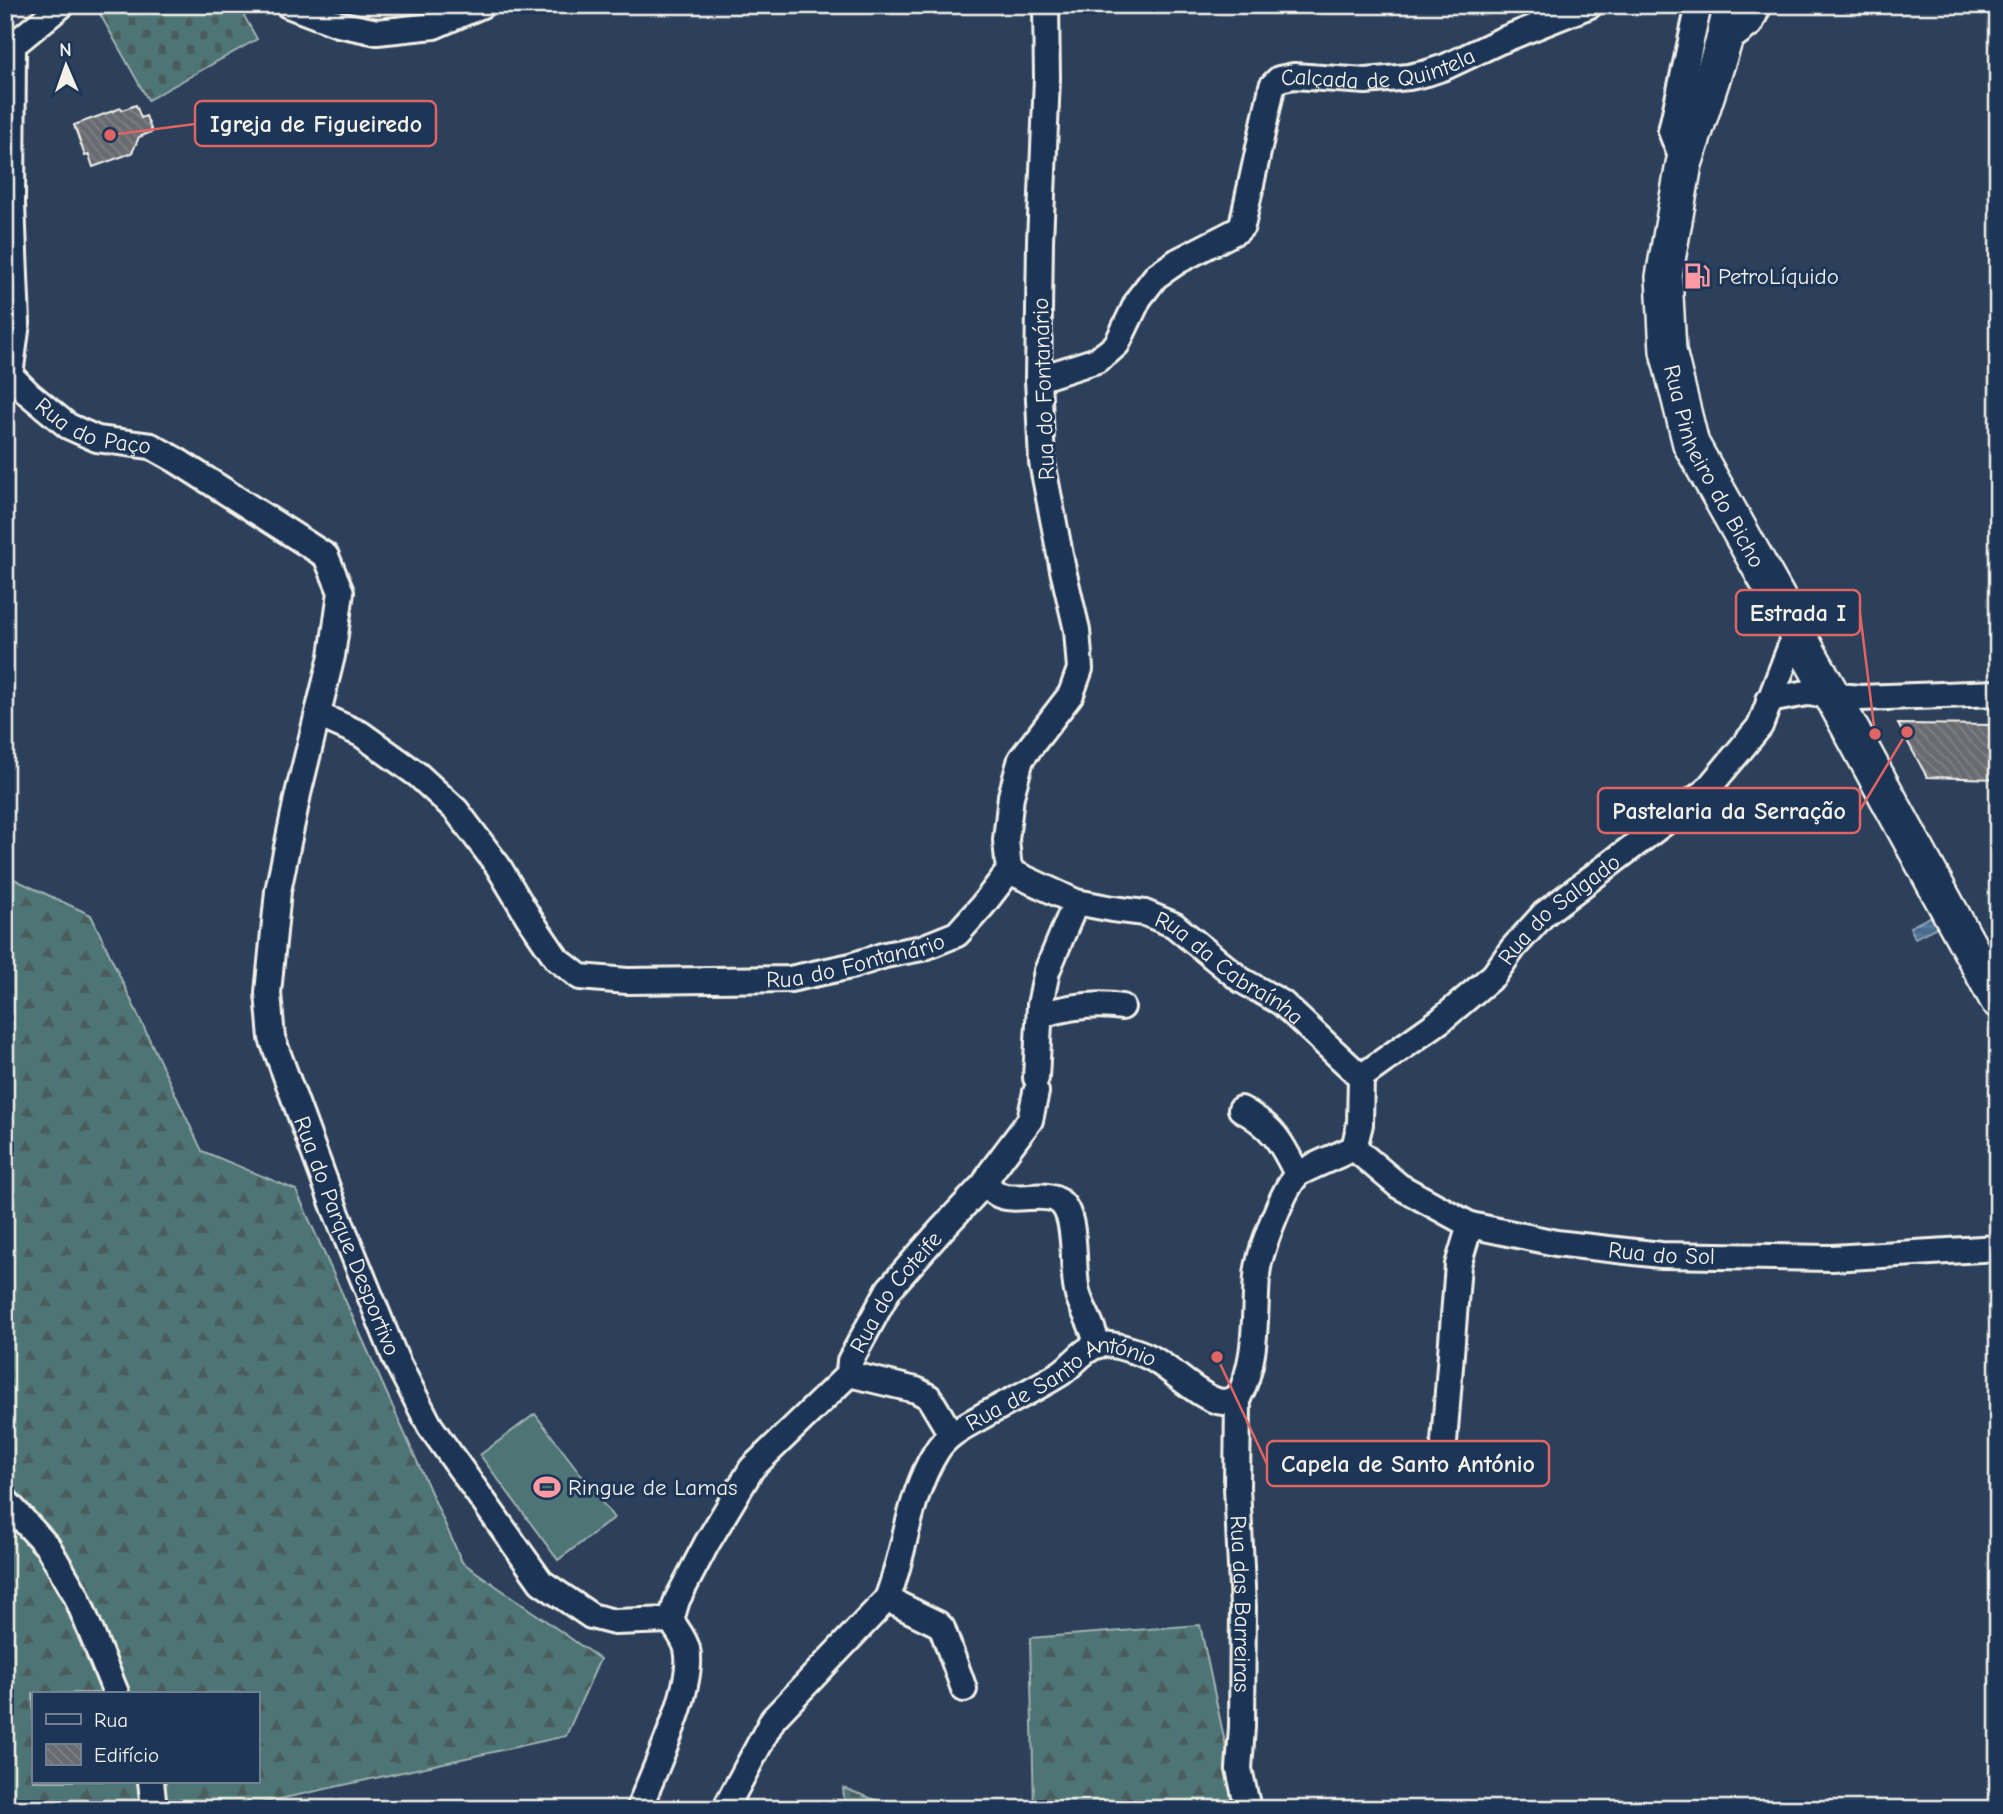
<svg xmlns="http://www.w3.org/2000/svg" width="2003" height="1814" font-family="'Comic Neue',sans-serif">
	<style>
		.forest { fill: url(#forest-firs); stroke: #a1b2af; stroke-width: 2; fill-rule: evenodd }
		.cemetery { fill: url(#cemetery-stones); stroke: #a1b2af; stroke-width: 2 }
		.garden { fill: #4e7476; stroke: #a1b2af; stroke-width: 2 }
		.water { fill: url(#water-rules); stroke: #8da1b3; stroke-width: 2 }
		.building { fill: url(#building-back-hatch); stroke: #f4f1e8; stroke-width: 2 }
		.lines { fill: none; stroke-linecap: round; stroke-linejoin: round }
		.minor-casing { stroke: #f4f1e8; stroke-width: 30 }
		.secondary-casing { stroke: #f4f1e8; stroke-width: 40 }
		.minor { stroke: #1d3557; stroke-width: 24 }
		.secondary { stroke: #1d3557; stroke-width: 35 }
		.labels { text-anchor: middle; stroke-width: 6; stroke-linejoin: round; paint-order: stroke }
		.street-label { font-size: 23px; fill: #f4f1e8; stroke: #1d3557 }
		.poi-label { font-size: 23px; fill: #f4f1e8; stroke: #1d3557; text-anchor: start }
		.leader { fill: none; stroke: #df6462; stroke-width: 2.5 }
		.callout-dot { fill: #df6462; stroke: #1d3557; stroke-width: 2.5 }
		.callout { fill: #1d3557; stroke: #df6462; stroke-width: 2.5 }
		.callout-label { font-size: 24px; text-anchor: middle; font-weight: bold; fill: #f4f1e8 }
	</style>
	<defs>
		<pattern id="forest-firs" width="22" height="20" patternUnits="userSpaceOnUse" patternTransform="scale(1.75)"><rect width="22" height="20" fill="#4e7476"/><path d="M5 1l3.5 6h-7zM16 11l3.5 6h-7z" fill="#4b5c5c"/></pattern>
		<pattern id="cemetery-stones" width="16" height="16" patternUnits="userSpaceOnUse" patternTransform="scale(1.75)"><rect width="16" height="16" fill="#4e7476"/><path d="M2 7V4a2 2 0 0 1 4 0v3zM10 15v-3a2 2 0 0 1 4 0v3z" fill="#4b5c5c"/></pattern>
		<pattern id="water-rules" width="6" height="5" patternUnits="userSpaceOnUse" patternTransform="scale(1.75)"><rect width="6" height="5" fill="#486c8f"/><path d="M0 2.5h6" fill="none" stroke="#63819f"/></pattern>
		<pattern id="building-back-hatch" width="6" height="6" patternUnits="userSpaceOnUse" patternTransform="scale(1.75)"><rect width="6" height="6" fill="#696b72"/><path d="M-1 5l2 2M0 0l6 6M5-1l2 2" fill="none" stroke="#7f8186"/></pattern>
	</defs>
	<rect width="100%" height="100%" fill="#2c405c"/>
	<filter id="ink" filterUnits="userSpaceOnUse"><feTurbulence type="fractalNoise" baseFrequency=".0143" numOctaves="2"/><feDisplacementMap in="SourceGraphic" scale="14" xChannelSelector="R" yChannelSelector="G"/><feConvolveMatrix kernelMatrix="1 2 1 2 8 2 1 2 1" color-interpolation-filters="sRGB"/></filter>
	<g filter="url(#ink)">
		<path class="forest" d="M5,875l86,40 111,236 94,39 166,372 138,97 -34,77 -331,73h-230zM33,1693h224v88h-224z
			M1200,1625l39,184h-205l-4,-171z
			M843,1788l57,21h-55z"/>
		<path class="cemetery" d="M95,5h143l19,34 -109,61z"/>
		<path class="garden" d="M535,1414l79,104 -56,42 -78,-105z"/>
		<path class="water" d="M1932,916l5,11 -22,11 -5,-11z"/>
		<path class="building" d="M136,105l5,13 5,-2 6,16 -13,5 -7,16 -39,14 -4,-12 -4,1 -11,-31 47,-17 1,2z
			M1898,724l100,1v54l-71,-2z"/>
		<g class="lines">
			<g class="minor-casing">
				<g id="minor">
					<path d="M288,5l50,19 39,8 57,-6 48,-21"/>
					<path d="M1723,44l27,-20 9,-19"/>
					<path id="s1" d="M13,45l-1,159 5,119 -7,52 19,19 39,32 29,13 54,7 25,14 150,96 15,36 -9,64 -34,138 -20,97 -10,102 4,45 63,171 61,151 34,66 111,156 50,34 23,6 57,-2"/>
					<path d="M5,49l8,-4 49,-40"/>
					<path d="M1684,164l-13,-33 28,-126"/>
					<path id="s2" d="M1038,379l59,-19 11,-8 9,-8 22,-46 17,-22 22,-15 60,-31 4,-4 29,-134 1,-6 7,-7 15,-3 72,5 43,-4 18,-4 18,-6 55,-26 90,-36"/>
					<path d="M1769,700l38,-7 53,5 138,-5"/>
					<path id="s3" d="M318,715l43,19 57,41 38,35 42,56 31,52 28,41 23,18 47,4 163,-2 61,-13 34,-11 37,-7 35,-14 25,-28 27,-35 -3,-31 5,-44 10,-37 50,-65 9,-25 -3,-39 -14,-60 -21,-108 -4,-83 2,-138 7,-163 -1,-73"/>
					<path id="s4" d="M1009,871l67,31 37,7 32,4 29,12 67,55 41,23 79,74"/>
					<path d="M1040,1015c27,-8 54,-13 82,-8"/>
					<path id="s5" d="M1361,1077l80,-57 53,-45 19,-27 31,-34 162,-123 54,-65 36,-94"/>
					<path d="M1036,1078l4,-73 7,-34 29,-69"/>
					<path d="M1241,1109c32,18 40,32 56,65"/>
					<path id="s6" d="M1354,1148l45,38 71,39 86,18 105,12 171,3 166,-10"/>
					<path d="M985,1183c4,4 8,8 12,11 17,9 40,-2 58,5 26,10 15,74 23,96 6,19 15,28 19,50"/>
					<path d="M849,1374l67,16 13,7 22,37"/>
					<path id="s7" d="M1238,1398l-1,89 6,120 -1,120 -3,42 9,40"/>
					<path d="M1444,1442l14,-177 12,-40"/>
					<path d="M5,1500l43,47 28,48 40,98"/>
					<path d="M887,1599l51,25 4,4 22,61"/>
					<path d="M151,1781l3,28"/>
					<path id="s8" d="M639,1809c14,-37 57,-124 48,-160 -2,-10 -11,-20 -16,-29l6,-20 30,-57 45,-75 97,-94 1,-13 39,-72 52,-59 44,-47 6,-11 39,-52 6,-28"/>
					<path id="s9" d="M725,1809l48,-90 114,-120c19,-48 21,-102 49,-147 11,-19 32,-27 50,-38 25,-13 51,-26 75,-41 12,-8 23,-25 38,-28 11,-3 41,7 52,13 19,9 51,43 72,44 5,0 10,-3 15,-4 20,-37 16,-82 19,-122 1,-21 25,-84 39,-100 4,-5 48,-23 58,-28l6,-24 1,-47"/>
				</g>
			</g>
			<g class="secondary-casing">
				<g id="secondary">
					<path id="s10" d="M1732,5l-9,39 -39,120 -20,113 4,74 23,93 148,264 159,292"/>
				</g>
			</g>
			<use href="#minor" class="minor"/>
			<use href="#secondary" class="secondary"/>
		</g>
	</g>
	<defs>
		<g id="fuel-bare" transform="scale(2.1)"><path d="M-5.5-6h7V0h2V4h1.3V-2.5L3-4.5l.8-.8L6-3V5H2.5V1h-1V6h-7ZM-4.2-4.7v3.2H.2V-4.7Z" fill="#ff9aa2" stroke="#1d3557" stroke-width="2.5" paint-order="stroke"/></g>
		<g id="stadium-bare" transform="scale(2.1)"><path d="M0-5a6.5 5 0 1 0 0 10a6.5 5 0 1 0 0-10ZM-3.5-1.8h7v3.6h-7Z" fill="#ff9aa2" stroke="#1d3557" stroke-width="2.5" paint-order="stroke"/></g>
	</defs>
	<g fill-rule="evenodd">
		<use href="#fuel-bare" x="1697" y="276"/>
		<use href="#stadium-bare" x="547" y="1487"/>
	</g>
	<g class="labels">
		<g class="street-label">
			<text dy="8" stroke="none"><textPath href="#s2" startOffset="520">Calçada de Quintela</textPath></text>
			<text transform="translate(1043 389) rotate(-92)" y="8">Rua do Fontanário</text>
			<text dy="8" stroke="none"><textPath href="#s1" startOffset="432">Rua do Paço</textPath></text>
			<text dy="8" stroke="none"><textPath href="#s10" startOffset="480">Rua Pinheiro do Bicho</textPath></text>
			<text dy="8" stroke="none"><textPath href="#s5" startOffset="261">Rua do Salgado</textPath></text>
			<text dy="8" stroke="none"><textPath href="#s3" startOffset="656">Rua do Fontanário</textPath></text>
			<text dy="8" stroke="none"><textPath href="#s4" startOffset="245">Rua da Cabraínha</textPath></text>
			<text dy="8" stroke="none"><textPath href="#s1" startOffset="1405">Rua do Parque Desportivo</textPath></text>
			<text dy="8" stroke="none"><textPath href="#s6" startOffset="334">Rua do Sol</textPath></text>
			<text dy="8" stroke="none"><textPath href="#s8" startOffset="606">Rua do Coteife</textPath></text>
			<text dy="8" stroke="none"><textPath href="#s9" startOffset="572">Rua de Santo António</textPath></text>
			<text dy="8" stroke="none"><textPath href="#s7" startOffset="206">Rua das Barreiras</textPath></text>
		</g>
		<g class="poi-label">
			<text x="1718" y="284">PetroLíquido</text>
			<text x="568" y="1495">Ringue de Lamas</text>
		</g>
	</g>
	<path class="leader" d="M110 135L195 124M1875 734L1860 613M1907 732L1860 810M1217 1357L1267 1464"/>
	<g class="callout-dot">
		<circle cx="110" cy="135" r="7"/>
		<circle cx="1875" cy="734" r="7"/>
		<circle cx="1907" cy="732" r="7"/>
		<circle cx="1217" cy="1357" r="7"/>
	</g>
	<g class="callout">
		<rect x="195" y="101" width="241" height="45" rx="7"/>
		<rect x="1736" y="590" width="124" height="45" rx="7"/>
		<rect x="1598" y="788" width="262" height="45" rx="7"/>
		<rect x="1267" y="1441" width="282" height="45" rx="7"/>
	</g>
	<g class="callout-label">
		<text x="316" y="132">Igreja de Figueiredo</text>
		<text x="1798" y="621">Estrada I</text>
		<text x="1729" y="819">Pastelaria da Serração</text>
		<text x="1408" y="1472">Capela de Santo António</text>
	</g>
	<rect width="2003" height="1814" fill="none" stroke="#1d3557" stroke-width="28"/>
	<rect x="14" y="14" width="1975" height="1786" fill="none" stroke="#f4f1e8" stroke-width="2.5" filter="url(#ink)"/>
	<rect x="32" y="1692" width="228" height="91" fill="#1d3557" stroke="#738091" stroke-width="2"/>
	<rect x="46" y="1714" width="35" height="10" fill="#1d3557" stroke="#738091" stroke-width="2"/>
	<text x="94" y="1727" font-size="21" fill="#f4f1e8">Rua</text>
	<rect x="46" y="1744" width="35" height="21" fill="url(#building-back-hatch)" stroke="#738091" stroke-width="2"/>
	<text x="94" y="1762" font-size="21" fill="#f4f1e8">Edifício</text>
	<g transform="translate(66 66) rotate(358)" stroke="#1d3557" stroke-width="5" paint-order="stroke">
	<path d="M0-5L12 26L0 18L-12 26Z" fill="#f4f1e8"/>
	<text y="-10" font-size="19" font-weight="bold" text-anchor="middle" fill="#f4f1e8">N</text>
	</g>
</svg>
